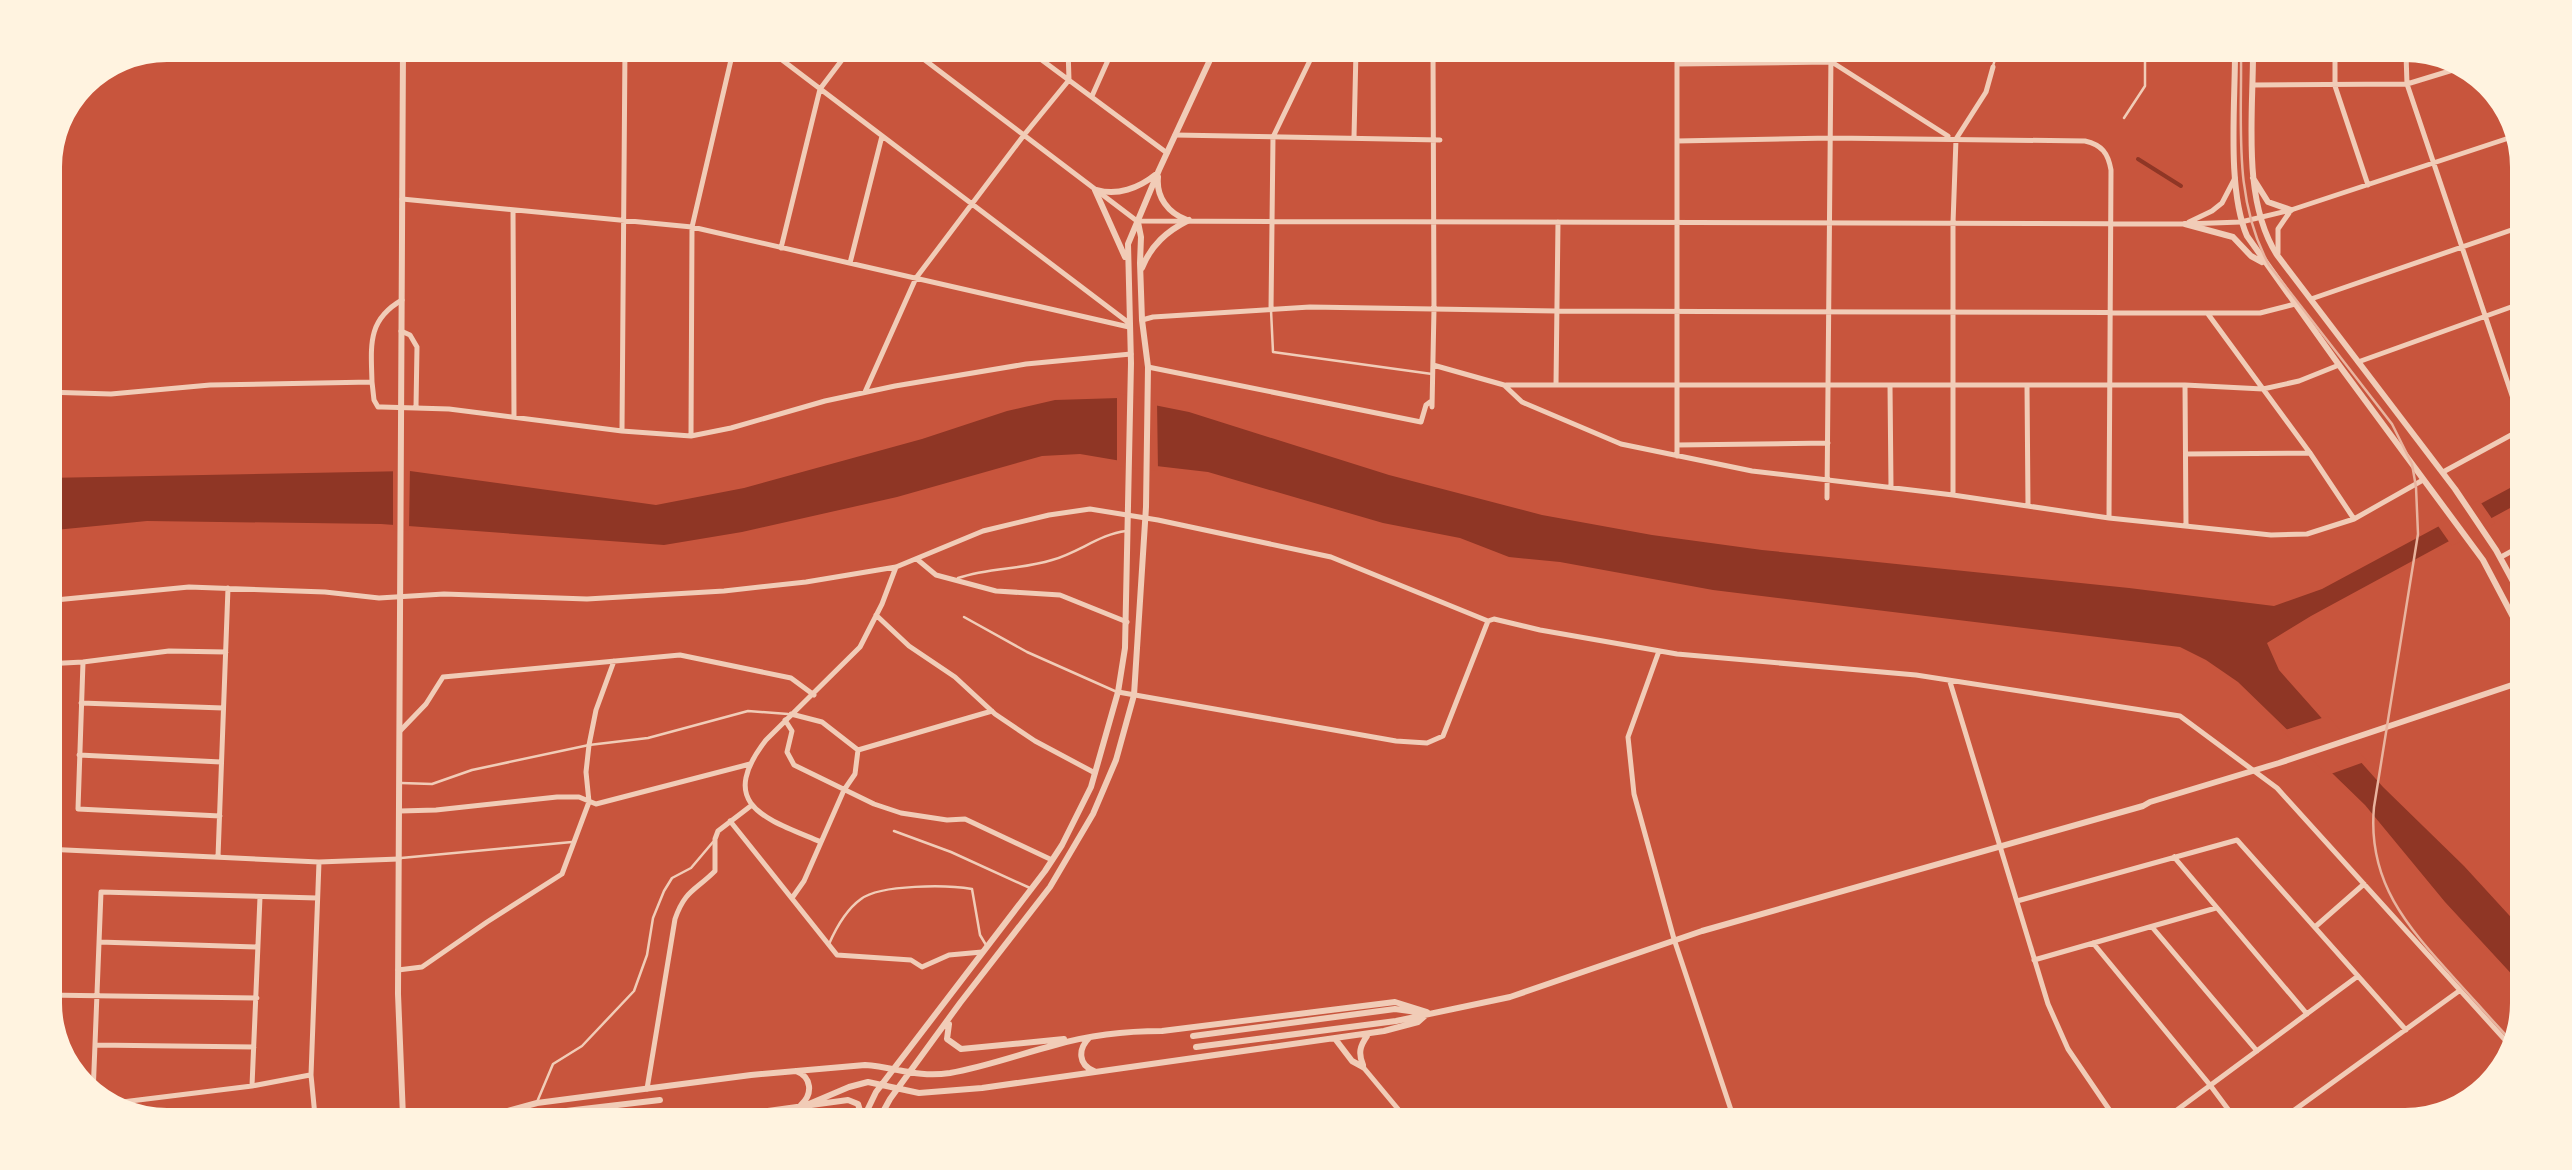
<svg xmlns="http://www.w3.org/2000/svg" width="2572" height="1170" font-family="'Fira Sans Condensed',sans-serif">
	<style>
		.water { fill: #8f3625 }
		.pier { fill: #c8553d }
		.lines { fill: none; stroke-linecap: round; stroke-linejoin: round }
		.stream { stroke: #8f3625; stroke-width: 4 }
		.service { stroke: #f1ccb7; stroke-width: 2.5 }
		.minor { stroke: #f1ccb7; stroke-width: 5 }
		.tertiary { stroke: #f1ccb7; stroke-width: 6 }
		.tram { stroke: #e9b49f; stroke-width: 2.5 }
	</style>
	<rect width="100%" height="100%" fill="#c8553d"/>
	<path class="water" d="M1119,398l70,14 200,63 153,40 110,20 110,15 367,38 145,18 48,-17 201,-108v20l-212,115 -44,27 12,27 104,117 81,79 55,60 -1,55 -73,-79 -80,-97 -127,-123 -32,-22 -26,-13 -467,-57 -153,-28 -51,-5 -49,-19 -77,-15 -175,-51 -69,-8 -59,-10 -38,2 -145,41 -155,35 -78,13 -283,-21 -234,-3 -102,10v-53l365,-7 246,34 88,-17 178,-49 85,-28 48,-11z"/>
	<path class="pier" d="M1117,393l40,8 1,70 -41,-5z
		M393,466h17l-1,65 -16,-1z
		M2479,500l16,23 -43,23 -16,-23z
		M2328,716l39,45 -39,14 -46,-44z"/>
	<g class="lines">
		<path class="stream" d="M2138,159l43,27"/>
		<path class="service" d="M1993,66l4,-13
			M2124,118l21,-32v-33
			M1271,310l2,42 159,22
			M958,578c32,-11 62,-8 94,-18 26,-7 48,-26 74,-29
			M964,617l63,35 90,40
			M401,783l31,1 40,-14 117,-25 59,-7 100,-27 40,3
			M894,831l57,21 79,36
			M401,858l171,-16
			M829,944c7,-16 18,-35 32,-45 20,-15 87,-14 111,-10l8,46 6,10
			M537,1102l16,-38 29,-18 52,-55 13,-36 6,-37 11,-27 8,-13 19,-10 22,-26"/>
		<path class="minor" d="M765,47l364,276
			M909,48l228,173 1048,3 56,-2 50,-12 227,-75
			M1027,49l140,104
			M1816,52l132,84
			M2335,54v32l33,99
			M2406,54l1,30 116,344
			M1677,64l152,-2
			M2253,85l154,-1 59,-18
			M1092,96l21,-47
			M1175,135l265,5
			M1354,137l2,-87
			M1677,141l154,-3 254,3c17,4 23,12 26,29l-2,348
			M402,199l290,28 437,100
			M513,210l1,207
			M2189,222l23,-11 10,-8 13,-25
			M781,248l39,-159 31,-41
			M2278,253v-24l11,-16
			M850,263l32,-127
			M2311,299l215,-74
			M1271,310l2,-173 42,-87
			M2208,314l102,139 44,66
			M1142,320l11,-3 157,-10 246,4 704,2 35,-9
			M401,331l9,4 7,12 -1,60
			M2358,362l167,-60
			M1433,365l71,20 18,17 99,42 131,27 201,24 156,23 162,17 36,-1 47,-15 69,-39
			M1148,367l273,55 5,-17 4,-3
			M372,382l2,18 4,7h4l67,2 173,22 69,5 40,-8 94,-27 70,-15 131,-22 105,-10
			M1506,385h679l78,4 36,-8 40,-16
			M1556,385l2,-163
			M1890,385l1,102
			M2027,385l1,121
			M2185,385l1,141
			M45,392l66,2 99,-9 162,-3c-1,-37 -5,-62 30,-82
			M865,392l51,-114 108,-143 45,-55 -1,-31
			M1432,407l2,-98 -1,-259
			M622,431l3,-384
			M691,436l1,-209 42,-180
			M1677,445l151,-2
			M2186,454l124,-1
			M1677,456v-405
			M2443,472l81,-44
			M1953,494v-271l3,-84 30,-47 7,-25
			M1827,498l4,-446
			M2501,557l22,-12
			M918,560l18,15 60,16 64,4 67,27
			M45,601l144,-14 136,5 54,6 65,-4 143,5 137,-8 82,-9 90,-15 87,-36 66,-16 41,-6 68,11 173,37 157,64 6,-2 46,11 137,24 239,21 264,41 97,72 239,264
			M876,615l33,31 46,31 40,37 40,27 60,32
			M1659,651l-31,86 6,57 40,145 61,183
			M83,662l-5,147 142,7
			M45,664l38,-2 86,-11 57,1
			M1950,682l98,322 20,45 51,75
			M1118,692l278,49 31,2 16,-7 45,-115
			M81,703l142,5
			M791,714l31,8 36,28 134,-39
			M785,720l7,11 -5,21 7,13 80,39 27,9 46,7 18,-1 87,41
			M400,731l26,-27 17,-27 237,-22 111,23 23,17
			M79,755l142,7
			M400,811l36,-1 121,-13h22l17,7 154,-40
			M730,821l107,134 74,5 11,7 27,-12 33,-3
			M821,842c-54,-23 -106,-36 -55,-102l94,-93 22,-43 14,-37
			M45,849l274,13 80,-3
			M218,857l10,-269
			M2174,857l133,157
			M792,898l12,-17 40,-91 11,-16 3,-24
			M2017,901l220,-61 169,190
			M2152,927l105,124
			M2315,927l49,-43
			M99,942l159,5
			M2093,943l117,142 29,39
			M2034,960l182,-52
			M398,970l24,-3 65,-45 75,-48 27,-72 -3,-30 3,-27 7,-35 18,-49
			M45,995l212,3
			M95,1045l159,2
			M1363,1067l45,54
			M252,1086l8,-189
			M647,1089l28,-170c10,-29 20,-28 40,-48v-32l3,-8 34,-26
			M93,1095l8,-203 216,6
			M106,1104l146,-18 58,-11
			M315,1116l-4,-41 8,-213
			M2158,1124l200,-148
			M2275,1124l184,-133"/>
		<path class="tertiary" d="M2235,54c0,52 -8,136 12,182l92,129 144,195 39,74
			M2253,54c0,63 -11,146 24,201l178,234 41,61 26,48
			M1158,177c-2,20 10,36 29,43
			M2253,178l15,24 23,8
			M1095,190l30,67
			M1097,190c20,6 42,-2 58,-15
			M2185,224l48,13 18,19 11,6
			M1142,268c9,-23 25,-37 47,-48
			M949,1024l-2,15 14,10 103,-10
			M1193,1036l202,-27 22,3
			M1089,1038c-11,11 -11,27 5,33
			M1336,1040l16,21 11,6
			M1196,1047l200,-26 114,-24 192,-66 441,-125 7,-4 129,-39 242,-81
			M1363,1065c-5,-12 -3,-19 4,-29
			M796,1071c16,6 17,23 5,34
			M809,1104l40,-17 19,-5 51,11 63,-5 402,-57 34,-9 9,-8
			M403,1117l-5,-123 5,-948
			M485,1117l52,-14 214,-28 114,-10c31,2 51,13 85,8 35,-6 70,-19 105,-28 35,-10 70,-14 107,-14l233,-29 32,10
			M515,1117l145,-17
			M611,1118l51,-7
			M716,1118l132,-18 10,4 4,13
			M863,1119l13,-27 169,-221 17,-26 29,-58 27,-95 7,-44 6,-285 -3,-119 31,-74 56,-121
			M879,1119l11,-20 70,-96 90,-116 43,-73 23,-54 18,-65 12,-188 2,-140 -6,-47 -2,-57 1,-26 -3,-15"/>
		<path class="tram" d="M2241,54c1,73 -8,145 28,211l123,159 20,40 4,23 2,47 -44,273c-7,75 33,119 80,171 21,23 42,47 64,70"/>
	</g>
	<path d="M0 0H2572V1170H0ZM167 62H2405A105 105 0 0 1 2510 167V1003A105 105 0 0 1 2405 1108H167A105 105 0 0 1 62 1003V167A105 105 0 0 1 167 62Z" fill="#fff3e0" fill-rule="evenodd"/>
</svg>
